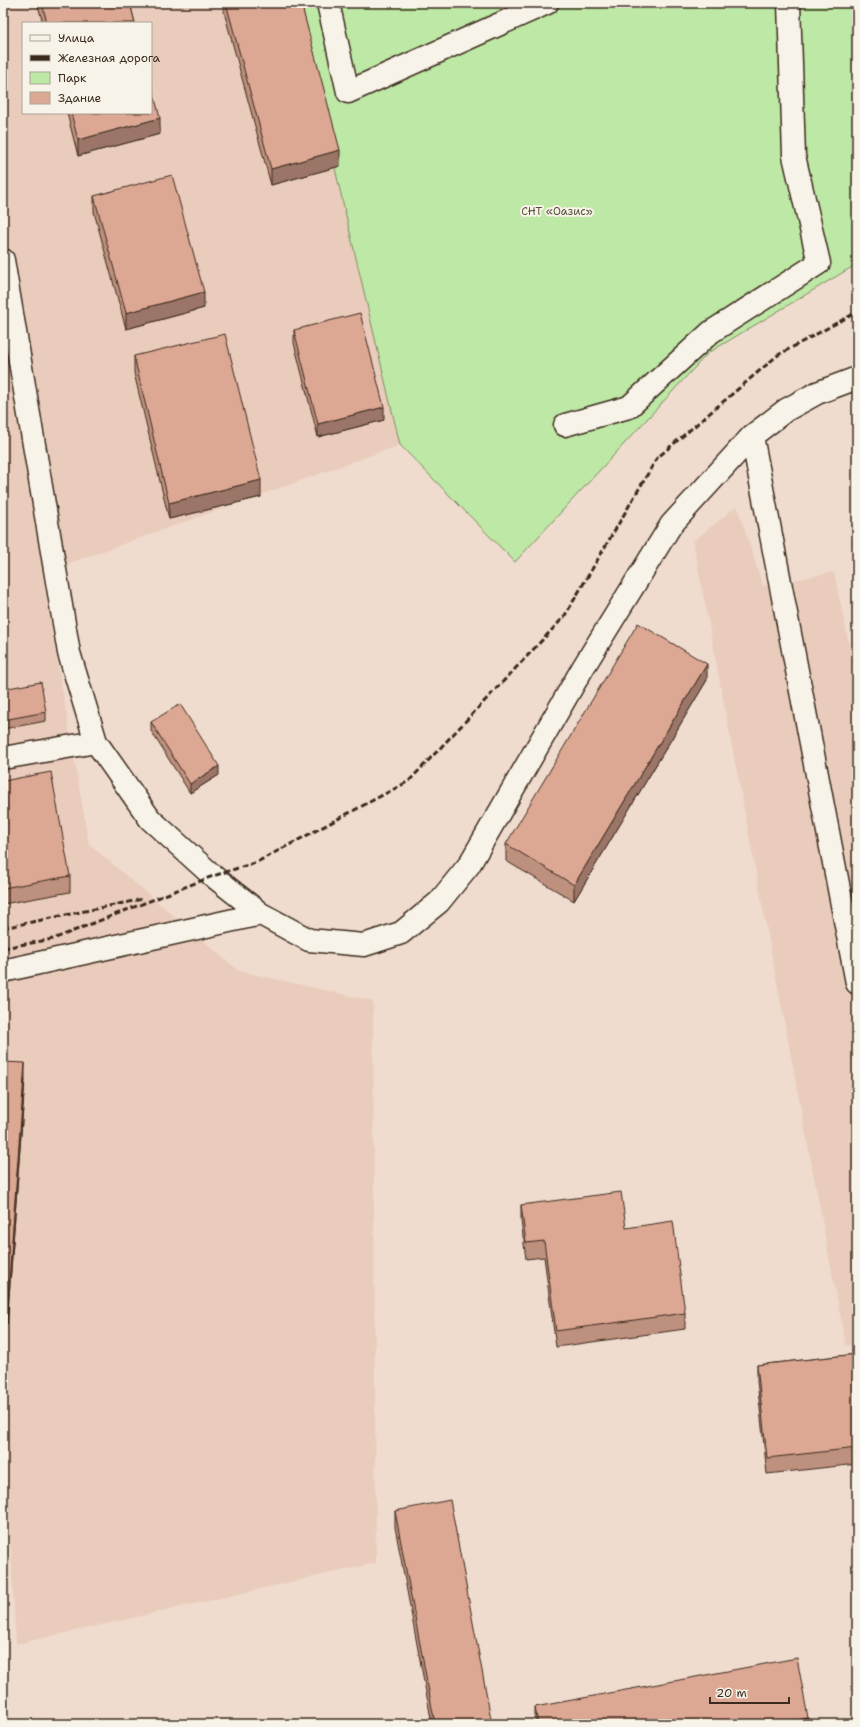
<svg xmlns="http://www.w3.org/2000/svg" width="860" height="1727" font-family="'Shantell Sans',sans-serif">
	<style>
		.built { fill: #eaccbc; fill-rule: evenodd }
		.green { fill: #bee8a5; stroke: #7c8962 }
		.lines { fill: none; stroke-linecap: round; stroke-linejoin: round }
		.minor-casing { stroke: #3b2a1e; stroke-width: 25 }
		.minor { stroke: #f7f3e8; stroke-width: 22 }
		.rail { stroke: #3b2a1e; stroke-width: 3; stroke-dasharray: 6 3; stroke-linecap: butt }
		.wall { fill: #be907e; stroke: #3b2a1e }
		.shaded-wall { fill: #9b7667; stroke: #3b2a1e }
		.building { fill: #dda893; stroke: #3b2a1e }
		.labels { text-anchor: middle; stroke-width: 4; stroke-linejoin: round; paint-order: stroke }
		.park-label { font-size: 11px; fill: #555039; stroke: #f7f3e8 }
	</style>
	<rect width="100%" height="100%" fill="#efdcce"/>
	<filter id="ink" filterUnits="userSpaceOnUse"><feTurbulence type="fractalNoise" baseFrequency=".025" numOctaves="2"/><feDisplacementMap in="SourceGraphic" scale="8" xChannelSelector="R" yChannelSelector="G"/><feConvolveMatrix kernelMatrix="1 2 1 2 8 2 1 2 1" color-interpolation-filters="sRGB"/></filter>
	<g filter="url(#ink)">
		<path class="built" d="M3,3h293l104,442 -358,128 47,271 150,127 134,30 3,562 -360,81 -9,-162 -4,-6zM23,23h128v90h-128z
			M737,506l26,80 71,-14 23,110v662l-11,2 -153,-805z"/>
		<path class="green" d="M296,3h561v261l-149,89 -193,209 -115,-117z"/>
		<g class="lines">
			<g class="minor-casing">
				<path id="minor" d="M328,3l20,89 199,-89
					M3,260l66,393 27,89 54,77 63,57 48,38 48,26 55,5 37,-12 38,-31 30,-37 115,-199 87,-141 81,-89 34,-26 31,-17 40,-15
					M565,425l64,-18 82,-75 108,-69 -25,-107 -5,-153
					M752,436l105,547
					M3,758l93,-16
					M3,971l258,-57"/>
			</g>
			<use href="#minor" class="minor"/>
			<path class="rail" d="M3,928l140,-29
				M3,948l50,-9 160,-63 44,-14 152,-81 155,-164 93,-159 121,-103 79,-43"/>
		</g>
		<path class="wall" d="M38,3h92l5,20h-92l-5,-17z
			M224,3h77l39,163 -69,19 -47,-173z
			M67,113h84l9,21 -82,22z
			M94,196l110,112 -78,21 -32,-117z
			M294,330l90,90 -66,17 -24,-94z
			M134,356l127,141 -92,22 -35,-146z
			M707,680l-133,221 -68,-40v-17z
			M3,689l43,23v9l-43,8z
			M151,722l68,53 -29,18 -39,-62z
			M3,781l67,95v16l-67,12z
			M3,1062l22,18 -18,244h-4z
			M521,1205l105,23 59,85v16l-129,18 -12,-90 -18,2 -5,-38z
			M857,1354v110l-90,10 -10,-93v-16z
			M395,1511l97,213h-60l-37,-197z
			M535,1707l273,11v6h-273z"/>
		<path class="shaded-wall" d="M160,118v16l-82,22v-16z
			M340,150v16l-69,19v-16z
			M204,292v16l-78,21v-16z
			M384,407v13l-66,17v-13z
			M261,480v17l-92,22v-16z
			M707,664v16l-133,221v-16z
			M219,766v9l-29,18v-9z
			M25,1063v17l-18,244v-16z"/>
		<path class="building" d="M42,3h88l5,20h-88z
			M226,3h75l39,147 -69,19z
			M151,83l9,35 -82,22 -7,-27h80z
			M172,175l32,117 -78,21 -32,-117z
			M360,313l24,94 -66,17 -24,-94z
			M225,334l36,146 -92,23 -35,-147z
			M638,623l69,41 -133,221 -68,-41z
			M41,682l5,30 -43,8v-31z
			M180,704l39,62 -29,18 -39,-62z
			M51,772l19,104 -67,12v-107z
			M3,1062l22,1 -18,245h-4z
			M621,1192l5,36 47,-7 12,92 -129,18 -12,-90 -18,2 -5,-38z
			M857,1354v94l-90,10 -10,-93z
			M450,1500l42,224h-57l-40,-213z
			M797,1658l11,60 -34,6h-236l-3,-17z"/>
	</g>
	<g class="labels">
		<g class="park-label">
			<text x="557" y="215">СНТ «Оазис»</text>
		</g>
	</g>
	<rect width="860" height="1727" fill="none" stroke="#f7f3e8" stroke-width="16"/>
	<rect x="8" y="8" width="844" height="1711" fill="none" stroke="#3b2a1e" stroke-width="1.5" filter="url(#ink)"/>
	<rect x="22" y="22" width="130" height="92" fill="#f7f3e8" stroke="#aca397"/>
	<rect x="30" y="35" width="20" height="6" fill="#f7f3e8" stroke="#aca397"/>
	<text x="58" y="42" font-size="12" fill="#3b2a1e">Улица</text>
	<rect x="30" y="55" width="20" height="6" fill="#3b2a1e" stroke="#aca397"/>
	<text x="58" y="62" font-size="12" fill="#3b2a1e">Железная дорога</text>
	<rect x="30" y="72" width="20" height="12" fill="#bee8a5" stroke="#aca397"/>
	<text x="58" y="82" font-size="12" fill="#3b2a1e">Парк</text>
	<rect x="30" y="92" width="20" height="12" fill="#dda893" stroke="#aca397"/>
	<text x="58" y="102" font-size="12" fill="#3b2a1e">Здание</text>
	<path d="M710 1697v6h79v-6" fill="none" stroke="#3b2a1e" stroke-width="2"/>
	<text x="716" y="1697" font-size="12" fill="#3b2a1e" stroke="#f7f3e8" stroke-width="3" paint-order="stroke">20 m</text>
</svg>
